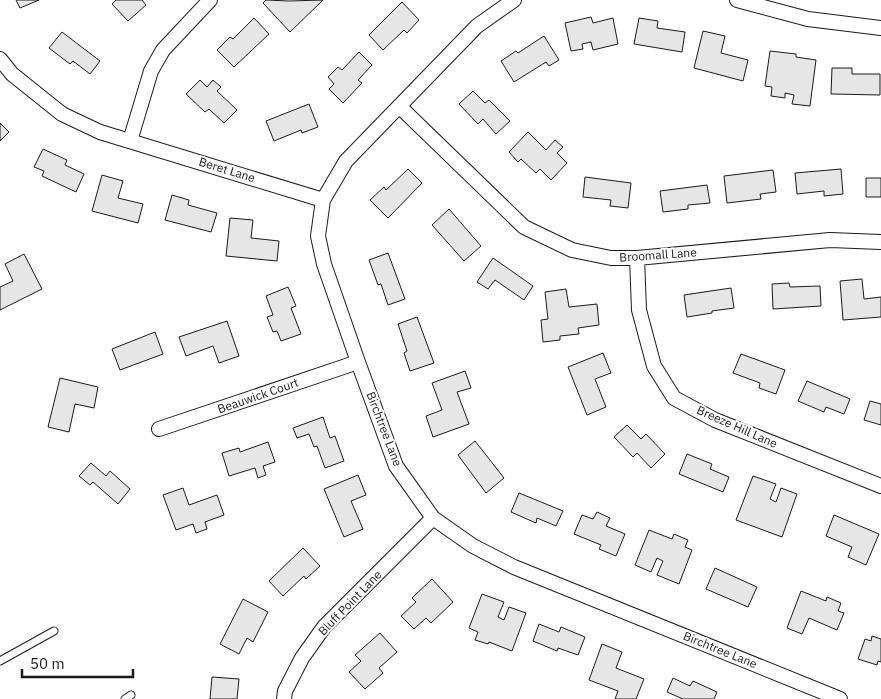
<svg xmlns="http://www.w3.org/2000/svg" width="881" height="699" font-family="'IBM Plex Sans',sans-serif">
	<style>
		.building { fill: #e6e6e6; stroke: #1a1a1a }
		.lines { fill: none; stroke-linecap: round; stroke-linejoin: round }
		.lane-casing { stroke: #1a1a1a; stroke-width: 9 }
		.street-casing { stroke: #1a1a1a; stroke-width: 16 }
		.lane { stroke: #fff; stroke-width: 7 }
		.street { stroke: #fff; stroke-width: 14 }
		.labels { text-anchor: middle; stroke-width: 4; stroke-linejoin: round; paint-order: stroke }
		.street-label { font-size: 12px; fill: #1a1a1a; stroke: #fff }
	</style>
	<rect width="100%" height="100%" fill="#fff"/>
	<path class="building" d="M16,0h23l-19,8z
		M116,0h26l4,5 -18,16 -16,-17z
		M266,0l23,1 34,-1 -33,32 -27,-29z
		M402,2l17,18 -12,13 -3,-3 -21,20 -14,-15z
		M591,17l2,6 20,-5 5,26 -25,6 -2,-8 -9,2 1,5 -12,2 -6,-28z
		M254,18l15,16 -35,33 -17,-17 13,-13 3,2z
		M639,18l19,3 -1,7 28,4 -3,20 -48,-8z
		M703,31l22,5 -4,17 27,7 -5,21 -49,-13z
		M62,32l38,29 -10,13 -17,-13 -3,3 -21,-16z
		M544,36l15,24 -10,6 -3,-4 -32,20 -13,-21 15,-10 2,2z
		M770,51l26,3v3l20,3 -6,46 -18,-2 2,-9 -9,-2v5l-14,-2 1,-9 -7,-1z
		M359,52l13,13 -14,15 4,3 -19,20 -14,-14 5,-5 -6,-7 10,-10 4,3z
		M832,68h20v6h28v21l-49,-1z
		M200,80l7,7 6,-7 8,7 -4,4 20,19 -13,13 -15,-14 -4,3 -19,-18z
		M473,91l12,12 4,-3 21,21 -14,13 -13,-15 -5,5 -19,-20z
		M309,104l9,23 -16,6 -1,-3 -27,11 -8,-20z
		M0,123l9,9 -9,9z
		M528,132l18,18 9,-10 8,7 -6,6 10,10 -16,17 -11,-11 -4,4 -15,-14 -3,3 -9,-10z
		M43,149l24,11 -2,5 19,9 -8,18 -34,-16 2,-5 -10,-4z
		M408,169l14,14 -34,35 -18,-18 14,-13 2,3z
		M841,169l2,25 -19,2v-5l-27,3 -2,-21z
		M773,170l3,22 -16,2 1,5 -34,4 -3,-27z
		M102,175l21,6 -5,17 25,6 -5,19 -46,-12z
		M585,177l46,6 -3,25 -18,-2 1,-6 -28,-3z
		M866,178h15v19h-15z
		M707,185l3,18 -22,2v4l-25,3 -3,-21z
		M172,195l17,5 -1,5 29,8 -6,19 -46,-12z
		M449,209l32,37 -17,15 -32,-36z
		M230,218l23,2 -2,18 28,3 -2,20 -51,-5z
		M388,253l17,46 -17,6 -7,-21 -3,1 -9,-25z
		M24,254l18,35 -42,21v-23l13,-6 -8,-17z
		M493,258l40,28 -9,14 -29,-20 -7,9 -11,-7z
		M862,279l2,20 17,-2v20l-38,3 -3,-39z
		M789,283l1,4 30,-1 1,20 -48,3 -1,-25z
		M288,287l8,19 -5,2 10,26 -20,7 -4,-10 -4,1 -6,-15 6,-2 -7,-19z
		M731,288l3,20 -22,3v2l-25,4 -3,-22z
		M566,289l3,18 28,-3 2,21 -21,3 1,6 -19,2v4l-17,2 -2,-22 7,-1 -3,-27z
		M417,317l17,46 -24,8 -6,-18 3,-2 -9,-27z
		M227,321l12,35 -20,7 -6,-17 -27,10 -7,-19z
		M155,332l8,22 -43,16 -8,-21z
		M603,353l8,20 -16,6 11,28 -19,8 -19,-48z
		M741,354l44,16 -9,24 -17,-6 1,-5 -27,-10z
		M465,371l6,17 -14,4 12,32 -36,13 -7,-21 16,-6 -10,-27z
		M60,378l38,9 -4,21 -19,-4 -6,28 -21,-5z
		M807,381l43,18 -6,15 -18,-7 -2,5 -26,-11z
		M870,401l11,3v21l-17,-5z
		M323,417l7,21 5,-2 9,25 -19,7 -8,-22 -3,1 -5,-13 -12,4 -4,-10z
		M627,425l14,14 5,-5 19,20 -14,14 -14,-15 -4,4 -19,-20z
		M475,441l29,37 -18,15 -28,-38z
		M268,442l7,20 -12,4 3,9 -8,3 -3,-10 -26,8 -7,-23 17,-5 1,4z
		M687,454l25,10 -2,5 19,8 -6,15 -44,-18z
		M91,463l15,13 4,-5 20,18 -12,15 -25,-22 -3,3 -11,-9z
		M358,475l8,20 -15,6 12,28 -19,8 -20,-48z
		M753,476l23,8 -6,15 6,3 5,-14 16,6 -15,43 -46,-17z
		M183,488l6,17 28,-10 7,20 -19,7 2,7 -11,4 -3,-9 -17,6 -13,-35z
		M519,493l44,18 -7,15 -19,-8 -1,5 -25,-11z
		M597,512l13,6 -4,8 19,8 -9,22 -17,-7 2,-4 -27,-11 8,-19 11,4z
		M834,515l45,19 -13,31 -18,-8 4,-10 -26,-11z
		M649,530l23,9 2,-5 14,6 -3,7 7,3 -13,34 -22,-9 6,-14 -6,-3 -6,14 -16,-7z
		M303,548l17,18 -14,13 -2,-3 -21,20 -14,-15z
		M715,568l42,19 -9,20 -42,-18z
		M432,579l21,23 -22,21 -5,-5 -12,11 -13,-13 15,-14 -4,-4z
		M801,591l25,10 1,-4 14,6 -3,8 6,2 -7,17 -28,-12 -7,16 -15,-6z
		M482,594l22,8 -6,15 6,3 5,-13 17,6 -14,38 -23,-9 -1,2 -13,-4 3,-8 -9,-4z
		M243,599l25,13 -15,30 -6,-4 -8,16 -19,-10z
		M539,624l20,8 2,-5 24,10 -7,18 -20,-7 -1,3 -24,-10z
		M380,633l17,19 -18,16 4,5 -18,16 -16,-17 12,-11 -6,-6z
		M872,636l9,3v23l-3,-1 -1,4 -19,-6 7,-20 6,2z
		M602,644l20,8 -6,16 28,11 -8,20h-21l3,-8 -29,-11z
		M212,677l27,2 -2,20h-27z
		M673,678l17,8 3,-5 24,11 -3,7h-31l-16,-7z"/>
	<g class="lines">
		<g class="lane-casing">
			<path id="lane" d="M0,661l54,-30
				M125,699l6,-4"/>
		</g>
		<g class="street-casing">
			<path id="street" d="M514,0l-37,26 -131,135 -23,39 -5,36 6,28 34,98 38,104 37,52 40,28 41,21 326,132
				M737,0l71,19 73,9
				M0,59l12,15 50,40 38,18 223,68
				M399,106l125,121 48,23 39,8h26l193,-18 51,2
				M130,141l21,-70 12,-21 47,-50
				M637,258l2,52 15,56 20,32 41,22 166,66
				M159,429l199,-67
				M284,699l1,-8 17,-33 22,-31 109,-109"/>
		</g>
		<use href="#lane" class="lane"/>
		<use href="#street" class="street"/>
	</g>
	<g class="labels">
		<g class="street-label">
			<text transform="translate(227 170) rotate(17)" y="4">Beret Lane</text>
			<text transform="translate(658 255) rotate(-4)" y="4">Broomall Lane</text>
			<text transform="translate(258 396) rotate(-19)" y="4">Beauwick Court</text>
			<text transform="translate(737 427) rotate(24)" y="4">Breeze Hill Lane</text>
			<text transform="translate(384 429) rotate(69)" y="4">Birchtree Lane</text>
			<text transform="translate(350 603) rotate(-46)" y="4">Bluff Point Lane</text>
			<text transform="translate(720 650) rotate(22)" y="4">Birchtree Lane</text>
		</g>
	</g>
	<path d="M22 669v8h111v-8" fill="none" stroke="#1a1a1a" stroke-width="2.5"/>
	<text x="30" y="669" font-size="15" fill="#1a1a1a" stroke="#ffffff" stroke-width="4" paint-order="stroke">50 m</text>
</svg>
